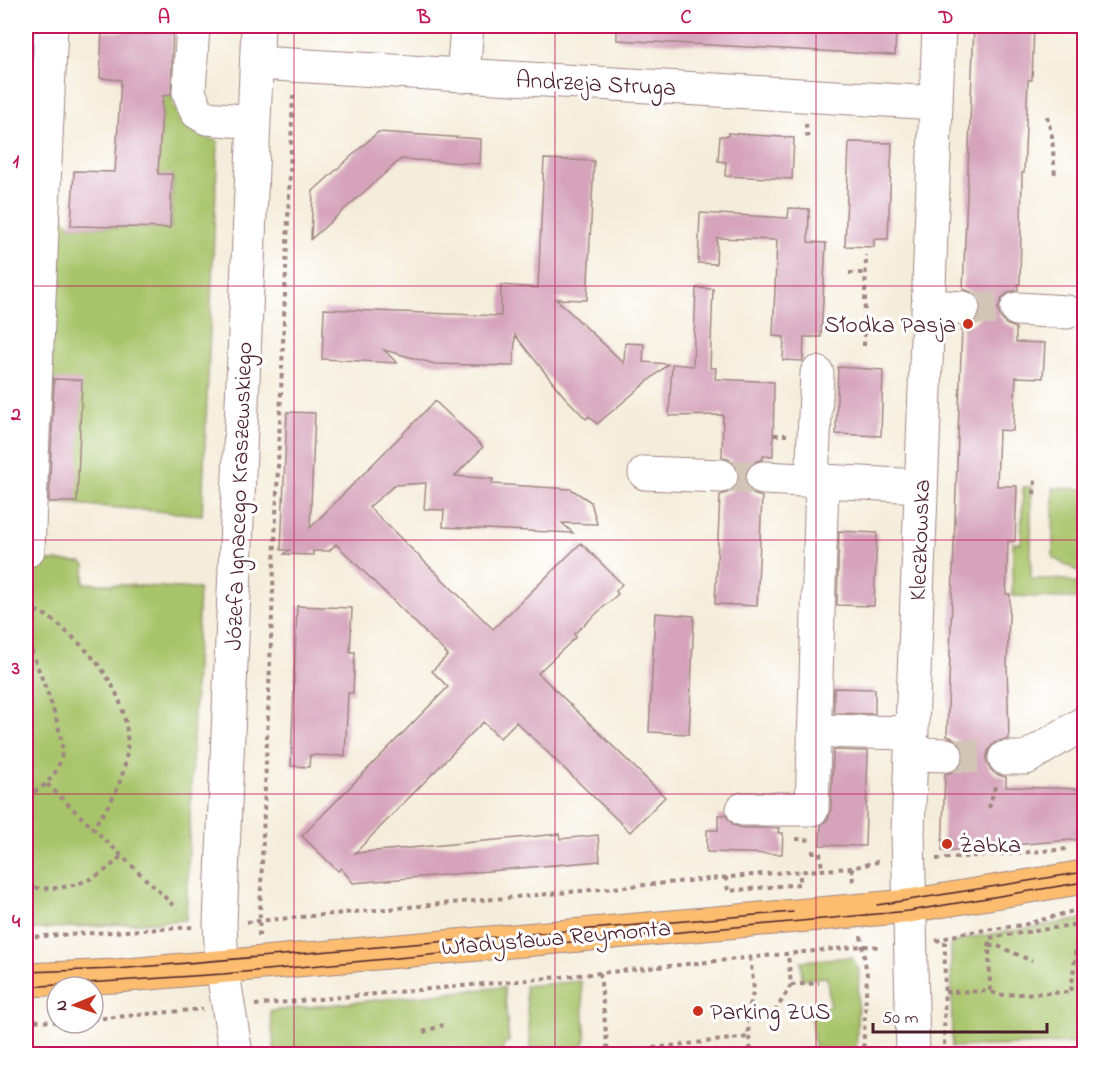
<svg xmlns="http://www.w3.org/2000/svg" width="1110" height="1080" font-family="'Indie Flower',sans-serif">
	<style>
		.green { fill: #a8c46a; stroke: #79724a; stroke-width: 1.5 }
		.building { fill: #d5a4bb }
		.lines { fill: none; stroke-linecap: round; stroke-linejoin: round }
		.minor-tunnel { stroke: #d3c4b8; stroke-width: 33; stroke-dasharray: 33 16; stroke-linecap: butt }
		.minor-casing { stroke: #a08683; stroke-width: 35 }
		.major-casing { stroke: #a08683; stroke-width: 35 }
		.path { stroke: #a08683; stroke-width: 4; stroke-dasharray: 4.5 4.5; stroke-linecap: butt }
		.minor { stroke: #fff; stroke-width: 33 }
		.major { stroke: #fcbd6f; stroke-width: 33 }
		.tram { stroke: #4a1f2b; stroke-width: 1.5 }
		.grid { fill: none; stroke: #c2185b; stroke-width: 1.5; stroke-opacity: 0.55 }
		.poi-dot { fill: #c8321e; stroke: #fff; stroke-width: 2 }
		.labels { text-anchor: middle; stroke-width: 6; stroke-linejoin: round; paint-order: stroke }
		.street-label { font-size: 24px; fill: #4a1f2b; stroke: #fff }
		.poi-label { font-size: 24px; fill: #4a1f2b; stroke: #fff; text-anchor: start }
		.neatline { fill: none; stroke: #c2185b; stroke-width: 2 }
		.grid-label { font-size: 20px; text-anchor: middle; font-weight: bold; fill: #c2185b }
	</style>
	<rect width="100%" height="100%" fill="#fff"/>
	<filter id="ink" filterUnits="userSpaceOnUse"><feTurbulence type="fractalNoise" baseFrequency=".0167" numOctaves="2"/><feDisplacementMap in="SourceGraphic" scale="12" xChannelSelector="R" yChannelSelector="G"/><feConvolveMatrix kernelMatrix="1 2 1 2 8 2 1 2 1" color-interpolation-filters="sRGB"/></filter>
	<filter id="wash" filterUnits="userSpaceOnUse"><feTurbulence type="fractalNoise" baseFrequency=".008" numOctaves="4" result="noise"/><feDisplacementMap in="SourceGraphic" scale="24" xChannelSelector="R" yChannelSelector="G"/><feGaussianBlur stdDeviation="1.35" result="paint"/><feColorMatrix in="noise" values="0 0 0 0 0 0 0 0 0 0 0 0 0 0 0 0 0 1.4 0 .05"/><feComposite in="paint" operator="in"/></filter>
	<g filter="url(#wash)">
		<rect width="100%" height="100%" fill="#f5eddb"/>
		<path class="green" d="M163,95h9c2,27 21,41 46,46l-16,374 -176,-15v-387l7,4 1,69 37,40 100,2 2,-53 -15,-1z
			M1023,487h8v92c17,1 53,-6 53,20l-72,-3 1,-53h8z
			M1053,488l31,1v85l-31,-16z
			M26,560l55,2 4,3 -1,18 115,6 -13,331 -160,10z
			M1084,919v48l-5,76 -127,4 -1,-103 12,-5z
			M852,957l7,13 -3,84h-41l-5,-46 20,-2 -3,-29 -25,2 -1,-18z
			M581,981l5,59 -2,1 1,13h-54l-6,-68z
			M504,987l5,55 -5,1v8l-25,3h-204l-5,-43z"/>
		<g id="blocks">
			<path class="building" d="M123,26h50l-2,69 -8,1 -5,78h14l-2,54 -99,-2 3,-55 41,1 6,-92 -21,-2 2,-47 21,1z
				M617,26h279l-1,29 -278,-15z
				M974,26h60l-2,54h-4l-4,93h-2l-2,111h-2v6l-9,2 -7,6 -4,10 2,9 6,7 10,4v14l29,1 -2,35 -27,-1 -3,54 -14,-1 -2,56h20l-2,55h-7l-2,53h4l-3,71 2,74 -14,3 -6,7 -3,10 3,8 6,7 11,3v10l78,2v50l-142,12 3,-77 10,-3 7,-7 3,-8 -3,-10 -7,-7 -8,-3 15,-409 10,-3 6,-5 4,-10 -2,-9 -6,-7 -11,-4z
				M378,132l103,7 -1,25 -79,-5 -90,80 2,-48z
				M728,133l66,5 -2,41 -67,-3 1,-14 -8,-1 2,-25h8z
				M849,142l43,1 -4,96h-14v8l-29,-1z
				M544,159l50,2 -7,139 -31,-1 68,64 1,-20 19,1 -1,18 25,2 -71,60 -8,-8 -3,3 -24,-25 -47,-59 -1,31 -79,-2 -51,-14 13,13 -75,-4 2,-50 177,7v-31l37,3z
				M789,208l20,1 -1,33 18,1 -5,94h-17l-1,24 -20,-1 1,-23 -11,-1 4,-96 -60,-2 -1,26 -18,-1 2,-50 88,5z
				M696,288l17,1 -3,79h6l-1,11 59,3 -1,74h-10v3l-9,3 -7,6 -3,8 3,11 6,7 9,3 -5,109 -42,-2 5,-109 10,-3 6,-6 4,-9 -3,-10 -7,-7 -8,-3 1,-42 -54,1 3,-52 21,2z
				M838,367l45,3 -2,66 -45,-2z
				M54,379l28,1 -5,122h-28z
				M435,401l48,46 -28,29 38,3 -1,5 79,5 20,13 6,22 -35,-1 11,10 -130,-6 1,-17 -20,-1 2,-26 -31,2 -26,22 124,122 88,-86 41,41 -6,7 2,3 -44,40 2,3 -38,36 127,124 -35,35 -114,-110 -16,16 -17,-16 -128,131 204,-19 1,5 38,-4 2,26 -247,22 -12,-15 -3,3 -36,-35 146,-149 -16,-16 16,-16 -112,-111 -7,7h-16v4l-29,-1 5,-4h-8l6,-138 28,1 -5,115z
				M839,531l38,2 -3,73 -37,-1z
				M297,606l55,2 -2,44h5l-2,41h-5l-3,63 -35,-1 -1,12 -18,-1z
				M655,613l39,3 -5,118 -40,-2z
				M834,688l41,1v25l-41,-1z
				M833,750l35,1 -3,95 -45,-1 1,-20 7,-6 3,-9z
				M718,815h8l7,10 9,3h37l-1,5h5l-1,21 -75,-2v-22h11z"/>
		</g>
	</g>
	<g filter="url(#ink)">
		<use href="#blocks" fill-opacity="0" stroke="#a08683" stroke-width="1.5"/>
		<g class="lines">
			<path class="minor-tunnel" d="M963,308l54,1
				M721,476l42,2
				M946,755l59,3"/>
			<g class="minor-casing">
				<path id="minor" d="M193,26l-4,66 8,20 10,6 47,4
					M257,63l679,40
					M463,76l4,-50
					M930,306l33,2
					M1017,309l50,3
					M645,473l76,3
					M763,478l158,8
					M812,481l5,-108
					M28,550l23,-524
					M814,731l98,2
					M911,754l35,1
					M1005,758h21l58,-35
					M743,809h69l10,-327
					M236,1054l-14,-87 -2,-44 38,-897
					M913,1054l-5,-223 31,-805"/>
			</g>
			<g class="major-casing">
				<path id="major" d="M26,980l90,-4 793,-70 175,-29"/>
			</g>
			<path class="path" d="M94,26h10
				M1047,116l5,20 3,41
				M806,124l2,18
				M849,273h18
				M864,346l2,-91
				M774,435h13
				M1034,494l1,-15
				M26,610c16,-2 31,14 43,24 65,56 80,126 23,194
				M26,633c8,30 37,91 36,117 -1,22 -17,39 -36,45
				M47,784l130,125
				M989,808l7,-25
				M796,839l16,1
				M811,852h9l2,18
				M936,859l133,-10
				M852,868l1,15
				M726,877l2,14 72,-7v-13
				M26,887c35,5 70,-3 95,-31
				M1078,910l1,14
				M247,922l527,-49 78,-5 29,-7
				M259,936l34,-840 -2,-3
				M861,936l6,39 -4,79
				M26,937l168,-10
				M936,941l27,-8 60,-8 61,-17
				M989,946h9l34,15
				M750,957l4,32 -7,27 4,38
				M600,973l8,81
				M791,985l28,-2
				M945,992l45,-1 -1,-53 90,-14 -8,68 -73,3 -8,-4
				M255,1005l316,-29 292,-30 19,1
				M775,1012l16,-27 -3,-31
				M93,1019l110,-10
				M26,1020l31,2
				M423,1032l20,-7
				M599,1054l150,-17
				M944,1054l1,-115"/>
			<use href="#minor" class="minor"/>
			<use href="#major" class="major"/>
			<path class="tram" d="M877,905l207,-33
				M26,972l90,-3 677,-57
				M26,987l197,-13 686,-63 175,-29"/>
		</g>
	</g>
	<path class="grid" d="M294,26v1028M555,26v1028M816,26v1028M26,286h1058M26,540h1058M26,794h1058"/>
	<g class="poi-dot">
		<circle cx="968" cy="324" r="6"/>
		<circle cx="947" cy="844" r="6"/>
		<circle cx="698" cy="1011" r="6"/>
	</g>
	<g class="labels">
		<g class="street-label">
			<text transform="translate(596 83) rotate(3)" y="8">Andrzeja Struga</text>
			<text transform="translate(238 496) rotate(-88)" y="8">Józefa Ignacego Kraszewskiego</text>
			<text transform="translate(919 540) rotate(-88)" y="8">Kleczkowska</text>
			<text transform="translate(556 937) rotate(-5)" y="8">Władysława Reymonta</text>
		</g>
		<g class="poi-label">
			<text x="956" y="332" text-anchor="end">Słodka Pasja</text>
			<text x="959" y="852">Żabka</text>
			<text x="710" y="1019">Parking ZUS</text>
		</g>
	</g>
	<rect width="1110" height="1080" fill="none" stroke="#fff" stroke-width="66"/>
	<g transform="translate(75 1005) rotate(268)"><circle r="28" fill="#ffffff" stroke="#b7a5aa" stroke-width="1.5"/>
	<path d="M0-4.5L10 22L0 15L-10 22Z" fill="#c8321e"/>
	<text y="-9" font-size="16" font-weight="bold" text-anchor="middle" fill="#4a1f2b">N</text>
	</g>
	<path d="M873 1023v9h174v-9" fill="none" stroke="#4a1f2b" stroke-width="3"/>
	<text x="882" y="1023" font-size="18" fill="#4a1f2b" stroke="#ffffff" stroke-width="4.5" paint-order="stroke">50 m</text>
	<rect x="33" y="33" width="1044" height="1014" class="neatline"/>
	<g class="grid-label">
		<text x="164" y="23">A</text>
		<text x="424" y="23">B</text>
		<text x="686" y="23">C</text>
		<text x="946" y="23">D</text>
		<text x="16" y="167">1</text>
		<text x="16" y="420">2</text>
		<text x="16" y="674">3</text>
		<text x="16" y="927">4</text>
	</g>
</svg>
